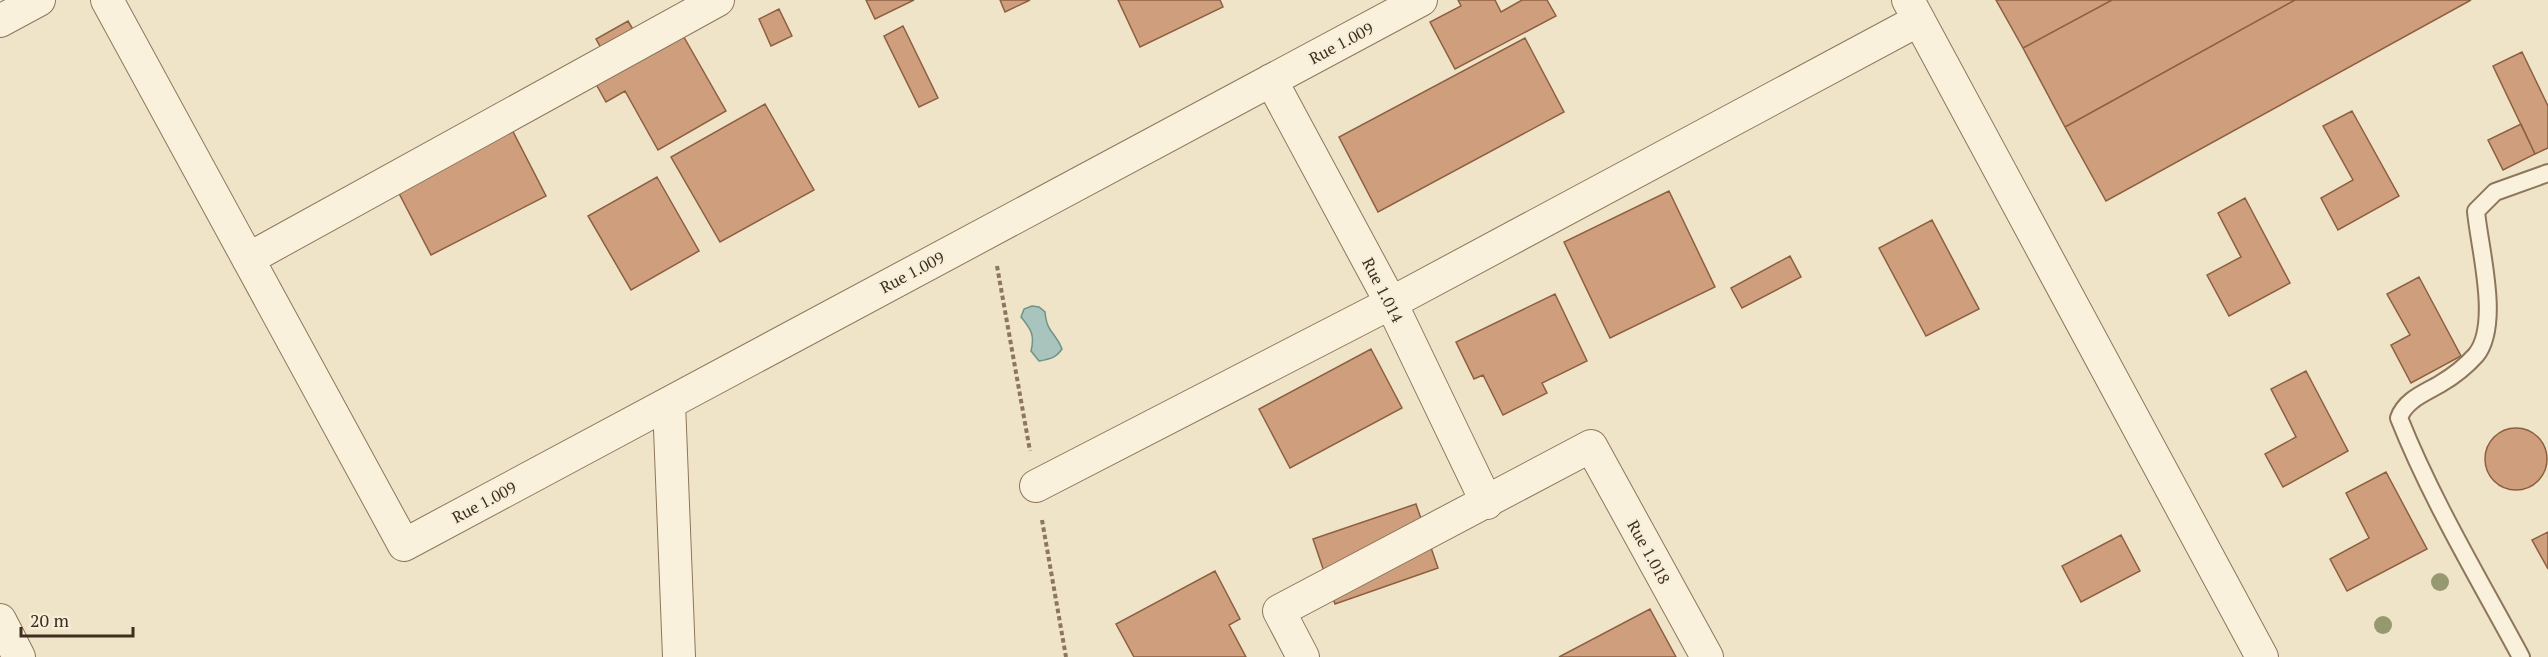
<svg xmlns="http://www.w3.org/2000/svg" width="2548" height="657" font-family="'PT Serif',serif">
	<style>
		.water { fill: #a9c4bc; stroke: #6f938a; stroke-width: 1.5 }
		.building { fill: #cf9f7d; stroke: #8d5f41; stroke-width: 1.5 }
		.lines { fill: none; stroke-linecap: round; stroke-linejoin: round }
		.lane-casing { stroke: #8d765c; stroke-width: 20 }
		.street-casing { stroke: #8d765c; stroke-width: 34 }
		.path { stroke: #8d765c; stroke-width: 4; stroke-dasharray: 4.5 3; stroke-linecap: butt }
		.lane { stroke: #faf1dc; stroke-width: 16 }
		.street { stroke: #faf1dc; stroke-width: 32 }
		.tree { fill: #96986f }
		.labels { text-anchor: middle; stroke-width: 4.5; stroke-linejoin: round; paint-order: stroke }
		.street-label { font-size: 16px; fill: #3d2e20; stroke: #f7eed8 }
	</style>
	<rect width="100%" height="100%" fill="#f0e4c8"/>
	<path class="water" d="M1032,306l7,1 6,5c2,22 11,20 17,37 -6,9 -12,10 -23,12l-8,-10c4,-16 0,-22 -10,-34l3,-8z"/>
	<path class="building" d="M866,0h48l-39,19z
		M1000,0h30l-25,12z
		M1118,0h102l3,7 -83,40z
		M1458,0h37l6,12 21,-12h25l9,16 -101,53 -25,-47 31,-16z
		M1996,0h116l-89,48z
		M2112,0h183l-230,127 -42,-79z
		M2295,0h176l-365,201 -41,-74z
		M779,9l13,27 -21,10 -12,-27z
		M628,21l18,31 35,-20 45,79 -68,39 -33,-59 -19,11 -15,-27 19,-11 -14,-25z
		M903,26l35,72 -19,9 -35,-71z
		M1525,38l39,74 -186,100 -39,-75z
		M2522,52l26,54v42l-13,6 -42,-88z
		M765,104l49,86 -94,52 -49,-85z
		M2352,111l47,85 -61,34 -17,-32 32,-18 -30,-54z
		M505,116l41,80 -115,59 -41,-79z
		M2521,124l14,30 -32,16 -15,-30z
		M657,177l42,74 -68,39 -43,-74z
		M1669,191l46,96 -105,51 -46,-96z
		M2245,198l45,85 -61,33 -22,-41 34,-18 -23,-44z
		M1932,220l47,89 -53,27 -47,-88z
		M1790,256l11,21 -59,31 -11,-20z
		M2419,277l42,79 -50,27 -20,-38 19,-10 -23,-41z
		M1555,294l32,67 -45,22 5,10 -44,22 -20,-40 -9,4 -18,-37z
		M1371,349l31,59 -112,60 -31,-59z
		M2306,371l42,80 -65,36 -18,-33 31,-17 -25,-48z
		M2485 459a31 31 0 1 1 62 0a31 31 0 1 1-62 0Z
		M2386,472l41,77 -80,42 -17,-32 39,-21 -23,-45z
		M1416,504l22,64 -103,36 -22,-65z
		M2548,532v37l-16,-29z
		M2121,535l19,36 -59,31 -19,-36z
		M1215,571l25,48 -11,6 17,32h-112l-18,-33z
		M1650,609l26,48h-117z"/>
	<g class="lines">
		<g class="lane-casing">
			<path id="lane" d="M2521,657c-42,-78 -89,-156 -122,-239 6,-18 26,-25 41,-34 12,-7 27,-19 36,-29 25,-31 3,-108 0,-144l19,-19 53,-19"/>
		</g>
		<g class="street-casing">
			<path id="street" d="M107,0l297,545 1017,-545
				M1908,0l354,657
				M0,21l39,-21
				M1271,80l120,223 96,200
				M248,259l470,-259
				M669,403l10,254
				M1036,486l355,-183 528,-283
				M0,620l19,37
				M1303,657l-24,-46 312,-165 116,211"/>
		</g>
		<path class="path" d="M997,266l33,185
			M1042,520l24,137"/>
		<use href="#lane" class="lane"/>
		<use href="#street" class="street"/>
	</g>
	<g class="tree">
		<circle cx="2440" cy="582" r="9"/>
		<circle cx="2383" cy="625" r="9"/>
	</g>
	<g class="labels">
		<g class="street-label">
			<text transform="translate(1341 43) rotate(-28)" y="6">Rue 1.009</text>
			<text transform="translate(912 272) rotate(-28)" y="6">Rue 1.009</text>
			<text transform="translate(1383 290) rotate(63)" y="6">Rue 1.014</text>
			<text transform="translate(484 502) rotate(-28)" y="6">Rue 1.009</text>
			<text transform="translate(1649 552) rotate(61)" y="6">Rue 1.018</text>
		</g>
	</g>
	<path d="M21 627v9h112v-9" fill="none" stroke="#3d2e20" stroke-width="3"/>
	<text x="30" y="627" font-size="18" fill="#3d2e20" stroke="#f7eed8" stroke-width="4.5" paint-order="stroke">20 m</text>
</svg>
